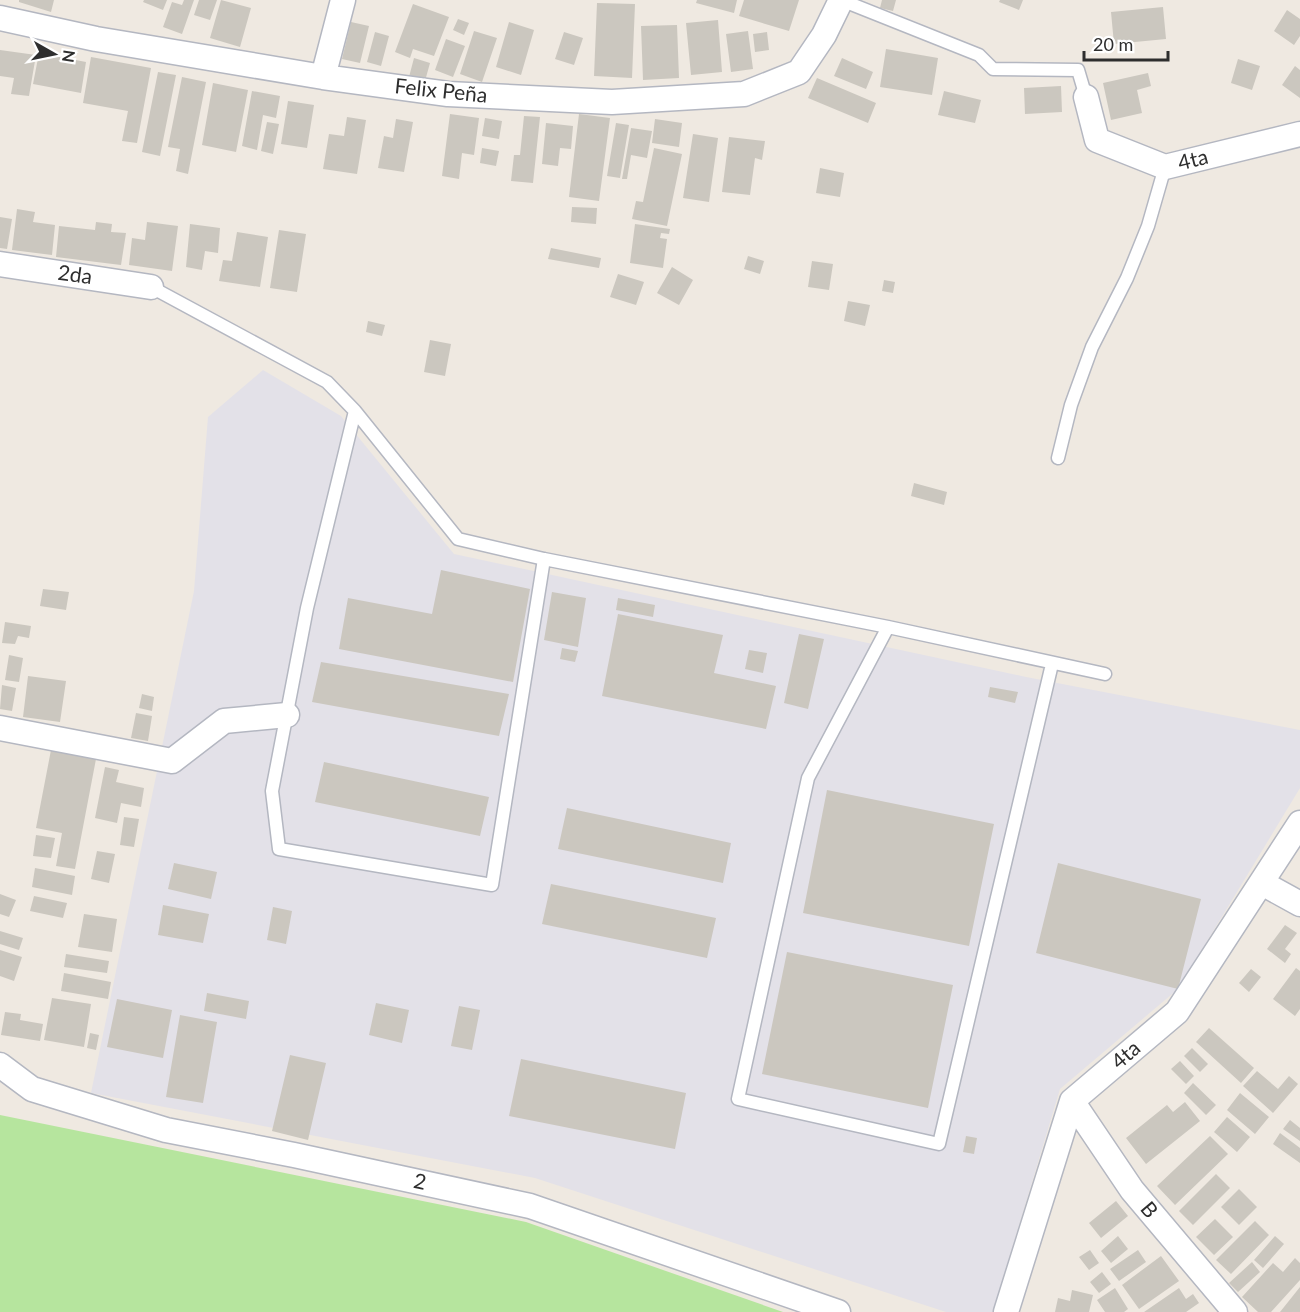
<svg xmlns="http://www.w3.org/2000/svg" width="1300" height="1312" font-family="Lato,sans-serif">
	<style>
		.industrial { fill: #e3e1e8 }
		.green { fill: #b6e59e }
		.building { fill: #cbc7bf }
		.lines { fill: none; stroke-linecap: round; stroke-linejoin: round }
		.lane-casing { stroke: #b4b7c1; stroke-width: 15 }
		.street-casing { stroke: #b4b7c1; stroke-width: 27 }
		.lane { stroke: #fff; stroke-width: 12 }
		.street { stroke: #fff; stroke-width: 24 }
		.labels { text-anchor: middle; stroke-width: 4.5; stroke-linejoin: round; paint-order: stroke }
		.street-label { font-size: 21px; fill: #2e2e2e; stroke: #fff }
	</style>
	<rect width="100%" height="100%" fill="#efe9e1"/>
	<path class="industrial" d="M263,370l78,46 113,138 572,123 274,53v58l-122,201 -118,100 -67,223h-47l-411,-134 -444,-85 103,-502 14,-174z"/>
	<path class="green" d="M0,1115l526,107 257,90h-783z"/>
	<path class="building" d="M19,0h35l-3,12 -32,-10z
		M144,0h23l-4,10 -20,-8z
		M184,0h10l-12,34 -19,-7 9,-25 10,3z
		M199,0h18l-7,20 -16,-5z
		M221,0l30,8 -11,39 -30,-9z
		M697,0h40l-3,13 -38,-10z
		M744,0h55l-10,31 -50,-15z
		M882,0h14l-3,11 -13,-3z
		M1000,0h23l-4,10 -20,-8z
		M597,3l38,1 -3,74 -38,-2z
		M413,4l36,13 -15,39 -21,-7 -3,9 -15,-6z
		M1163,7l3,32 -52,5 -3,-32z
		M1287,10l13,9v17l-6,9 -20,-14z
		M458,19l11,4 -5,12 -11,-5z
		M718,20l4,52 -31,3 -5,-52z
		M351,22l18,4 -9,37 -18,-4z
		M509,22l25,8 -13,45 -25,-8z
		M677,25l2,53 -36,2 -2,-54z
		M474,31l23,7 -15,44 -22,-8z
		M748,31l5,38 -22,3 -5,-38z
		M375,32l14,4 -8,30 -14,-4z
		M564,32l19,6 -9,27 -19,-6z
		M767,32l2,18 -14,2 -2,-18z
		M446,39l19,7 -12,31 -18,-7z
		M886,49l52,9 -6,37 -52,-8z
		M0,50l36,5 -7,41 -18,-2 3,-16 -14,-2z
		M39,53l47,9 -5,31 -48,-9z
		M91,57l60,11 -14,75 -15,-2 6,-30 -45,-8z
		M414,58l16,5 -5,18 -16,-4z
		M842,58l31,14 -7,17 -32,-13z
		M1238,59l22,7 -8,24 -21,-7z
		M1295,66l5,4v28l-18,-13z
		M158,72l18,3 -16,81 -18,-4z
		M1148,73l3,13 -14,4 5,23 -31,7 -8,-37z
		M182,77l24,5 -18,92 -12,-3 4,-22 -12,-2z
		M817,78l59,25 -8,20 -60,-25z
		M213,83l35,7 -12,62 -34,-7z
		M1061,86l1,26 -37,2 -1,-26z
		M252,91l28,5 -4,22 -13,-3 -6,35 -15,-4z
		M944,91l37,9 -6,23 -37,-8z
		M288,101l26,4 -7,43 -26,-4z
		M450,114l29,4 -5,37 -12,-2 -3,26 -17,-3z
		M579,114l31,4 -11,83 -30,-4z
		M524,116l16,1 -7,66 -22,-2 3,-26h6z
		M347,117l19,3 -9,54 -34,-5 6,-35 15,2z
		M485,118l17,3 -3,18 -17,-3z
		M396,119l17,3 -9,50 -26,-4 6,-32 9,2z
		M655,119l27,4 -3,24 -27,-4z
		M267,122l12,2 -6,30 -12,-3z
		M546,123l27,3 -2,23 -11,-1 -2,18 -16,-2z
		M616,123l13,2 -9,53 -13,-2z
		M631,128l21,3 -5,27 -16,-3 -4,24h-5z
		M693,134l25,4 -9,64 -26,-4z
		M729,137l36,4 -3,19 -7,-2 -5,37 -28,-3z
		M482,148l17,3 -3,15 -16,-3z
		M654,148l28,6 -15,72 -35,-7 4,-18 7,1z
		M820,168l24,5 -4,24 -24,-4z
		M572,207l25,1 -1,16 -25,-2z
		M17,209l18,3 -2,10 22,3 -3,30 -40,-5z
		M0,217l12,2 -5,30 -7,-1z
		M96,222l16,2 -1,8 15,1 -5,32 -65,-8 3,-31 36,4z
		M147,222l31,4 -6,45 -43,-6 3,-27 13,2z
		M190,224l30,4 -2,25 -13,-2 -3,19 -16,-3z
		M635,224l35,5 -1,5 -8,-1 -1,5 7,1 -4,29 -33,-5z
		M279,230l27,4 -9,58 -27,-4z
		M237,232l31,5 -8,50 -41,-6 4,-21 9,1z
		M551,248l50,10 -2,10 -51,-9z
		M748,256l16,5 -4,13 -16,-5z
		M812,261l21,3 -4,26 -21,-3z
		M672,267l21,13 -14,25 -22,-12z
		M618,274l26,8 -8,23 -26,-8z
		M884,280l11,2 -2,11 -11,-2z
		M848,301l22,4 -5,21 -21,-5z
		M368,321l17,4 -3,11 -16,-4z
		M430,340l21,4 -6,32 -21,-4z
		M914,483l33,9 -3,13 -33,-9z
		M441,570l89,19 -17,93 -174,-33 9,-51 84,16z
		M43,589l26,3 -3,18 -26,-4z
		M552,592l34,6 -8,49 -34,-7z
		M618,598l37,7 -2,12 -37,-7z
		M618,614l105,21 -9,38 62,13 -10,43 -164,-33z
		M5,622l26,4 -2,12 -11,-2 -3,8 -13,-1z
		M799,634l25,5 -16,70 -24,-6z
		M562,648l16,3 -3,11 -15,-3z
		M749,650l18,3 -4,20 -18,-4z
		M9,655l14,3 -4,24 -14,-2z
		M321,662l188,32 -10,42 -187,-34z
		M28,676l38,5 -6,41 -37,-5z
		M2,685l14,3 -4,23 -12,-2z
		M990,687l28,5 -3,11 -27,-6z
		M142,694l12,3 -2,14 -13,-3z
		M136,713l16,3 -4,25 -17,-3z
		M51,750l45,9 -21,110 -19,-3 6,-33 -26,-5z
		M324,762l165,35 -9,39 -165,-34z
		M105,767l14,3 -3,12 28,6 -3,19 -20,-4 -4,20 -22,-5z
		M827,790l167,34 -25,122 -166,-33z
		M567,808l164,35 -8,40 -165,-34z
		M124,817l15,2 -5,28 -14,-2z
		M36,835l19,3 -4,20 -18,-2z
		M97,851l18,3 -6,29 -18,-4z
		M174,863l43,9 -6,27 -43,-10z
		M1058,863l143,36 -23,90 -142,-36z
		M35,868l40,8 -3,19 -40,-8z
		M551,884l165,34 -9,40 -165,-34z
		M0,894l16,6 -7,17 -9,-3z
		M34,896l33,7 -4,15 -33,-7z
		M163,905l46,9 -6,29 -45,-8z
		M273,907l19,4 -6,33 -19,-4z
		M84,914l33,5 -5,33 -34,-5z
		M1285,925l12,8 -12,16 6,5 -6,9 -18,-14z
		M0,931l23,7 -4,12 -19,-6z
		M0,950l22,7 -8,24 -14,-5z
		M787,952l166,33 -25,123 -166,-34z
		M66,954l43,7 -2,12 -43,-6z
		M1296,968l4,3v38l-5,7 -22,-17z
		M1251,969l10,8 -12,15 -10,-9z
		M64,973l47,9 -3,17 -47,-8z
		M207,993l42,8 -3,18 -42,-8z
		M52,998l39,6 -7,43 -40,-7z
		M117,999l55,11 -9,48 -56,-11z
		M376,1003l33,7 -7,33 -33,-8z
		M459,1006l21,4 -8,40 -21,-4z
		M5,1012l16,2 -1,6 23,4 -3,17 -39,-6z
		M180,1015l37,7 -14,81 -37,-6z
		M1209,1028l45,40 -13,15 -45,-41z
		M90,1033l9,2 -3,15 -9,-2z
		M1192,1048l16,16 -8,8 -16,-16z
		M290,1055l36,8 -18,77 -36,-9z
		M521,1059l165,34 -11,56 -166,-33z
		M1180,1061l14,15 -8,8 -15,-15z
		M1257,1071l21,18 11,-13 9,8 -25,29 -30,-27z
		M1193,1083l23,22 -10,10 -22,-22z
		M1240,1093l29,24 -14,17 -28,-24z
		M1185,1102l15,19 -54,43 -20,-26 41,-33 6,7z
		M1227,1117l23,20 -13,15 -23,-20z
		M1290,1120l10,8v13l-17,-12z
		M1280,1133l20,15v15l-27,-19z
		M966,1136l11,2 -3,16 -11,-2z
		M1210,1136l18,18 -53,51 -18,-19z
		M1216,1174l14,14 -37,37 -14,-14z
		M1239,1189l18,18 -18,18 -18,-18z
		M1116,1201l12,15 -27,22 -12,-15z
		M1215,1219l18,18 -19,18 -18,-18z
		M1255,1221l14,14 -38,39 -15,-14z
		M1118,1236l10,13 -17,14 -10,-12z
		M1275,1236l9,8 -21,24 -9,-8z
		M1090,1250l9,13 -10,7 -10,-13z
		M1138,1250l8,12 -27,19 -9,-12z
		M1161,1256l18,25 -40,28 -17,-24z
		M1295,1258l5,5v17l-29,32h-13l-16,-15 31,-34 10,9z
		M1252,1262l8,10 -22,20 -9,-9z
		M1102,1272l9,12 -12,9 -9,-11z
		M1300,1287v25h-20z
		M1115,1288l13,21 -4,3h-19l-8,-12z
		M1179,1288l7,11 7,-5 6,9 -13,9h-42z
		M1072,1290l21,5 -4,17h-34l3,-14 12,3z"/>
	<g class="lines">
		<g class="lane-casing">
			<path id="lane" d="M841,0l138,55 14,14 85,1 8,27
				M151,287l176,95 28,29 103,128 86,20 344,68 217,47
				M355,411l-48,197 -35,183 7,58 213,36 52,-326
				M1058,458l13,-53 21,-58 35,-69 21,-52 17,-59
				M888,627l-80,151 -70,321 201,45 113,-480"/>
		</g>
		<g class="street-casing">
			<path id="street" d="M0,18l96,21 227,38 125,17 164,8 132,-8 55,-22 25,-37 17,-35
				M323,77l20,-77
				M1086,97l11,43 68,27 135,-33
				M0,264l151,23
				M0,728l172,33 52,-40 63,-6
				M1262,883l38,21
				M0,1065l32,24 134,41 128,25 236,51 308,106
				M1072,1101l60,89 103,122
				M1006,1312l66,-211 105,-89 123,-189"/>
		</g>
		<use href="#lane" class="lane"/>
		<use href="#street" class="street"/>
	</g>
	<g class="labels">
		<g class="street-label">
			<text transform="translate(441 91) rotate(6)" y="7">Felix Peña</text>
			<text transform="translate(1193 160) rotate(-14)" y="7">4ta</text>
			<text transform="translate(75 275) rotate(8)" y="7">2da</text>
			<text transform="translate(1126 1055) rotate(-41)" y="7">4ta</text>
			<text transform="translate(420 1182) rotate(12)" y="7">2</text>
			<text transform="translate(1149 1210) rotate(50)" y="7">B</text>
		</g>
	</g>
	<g transform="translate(54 54) rotate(99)" stroke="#ffffff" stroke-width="4.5" paint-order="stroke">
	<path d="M0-4.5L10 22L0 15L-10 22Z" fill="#2e2e2e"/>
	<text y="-9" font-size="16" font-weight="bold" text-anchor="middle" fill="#2e2e2e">N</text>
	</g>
	<path d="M1084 51v9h84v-9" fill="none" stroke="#2e2e2e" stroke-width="3"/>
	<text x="1093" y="51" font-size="18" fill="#2e2e2e" stroke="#ffffff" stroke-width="4.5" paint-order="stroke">20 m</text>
</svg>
